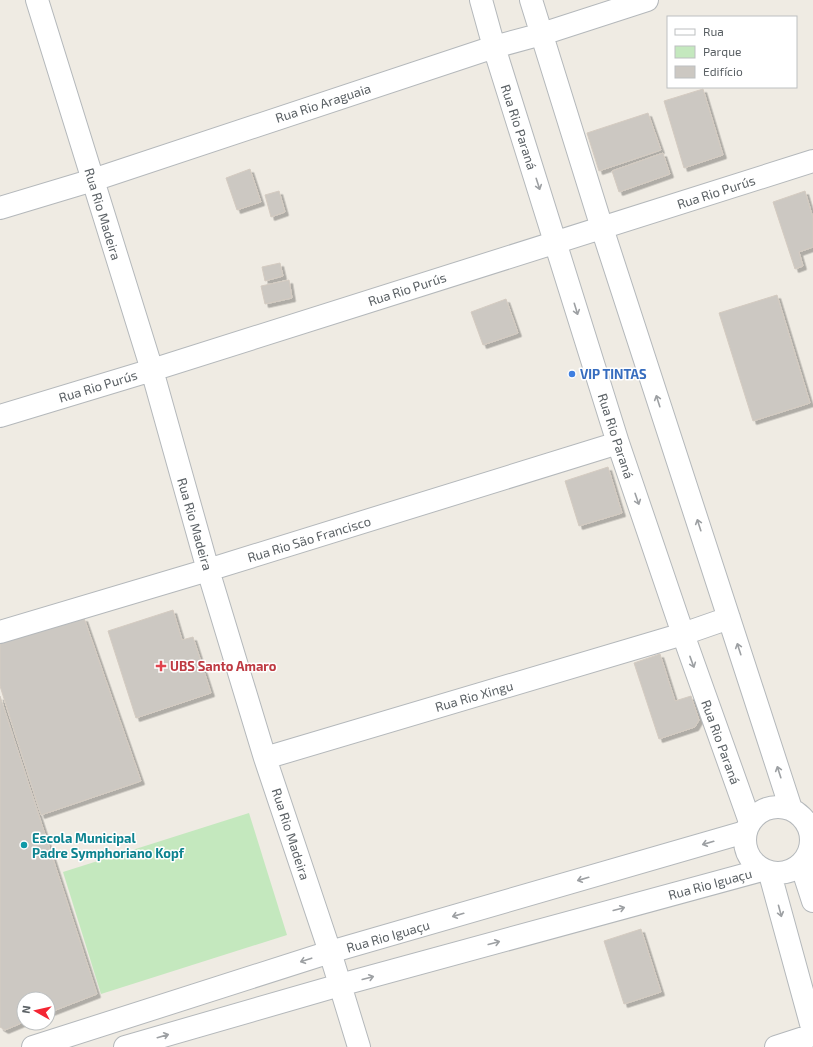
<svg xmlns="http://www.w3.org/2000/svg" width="813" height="1047" font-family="'Exo 2',sans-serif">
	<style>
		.green { fill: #c4e8be }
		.building { fill: #ccc8c2; stroke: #d4cbc1; filter: url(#shadow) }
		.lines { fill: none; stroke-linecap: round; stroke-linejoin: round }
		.minor-casing { stroke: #b4b8bb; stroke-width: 24 }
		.minor { stroke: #fff; stroke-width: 22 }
		.oneway { stroke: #9da0a3 }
		.shop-dot { fill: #3f7fe0; stroke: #fff; stroke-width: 1.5 }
		.health-dot { fill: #e0444e; stroke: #fff; stroke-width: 1.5 }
		.culture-dot { fill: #0f9aa8; stroke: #fff; stroke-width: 1.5 }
		.labels { text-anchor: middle; stroke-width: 3; stroke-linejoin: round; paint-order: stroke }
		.street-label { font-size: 13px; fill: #5b6165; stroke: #fff }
		.shop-label { font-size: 13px; font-weight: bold; fill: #366cbe; stroke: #fff; text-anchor: start }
		.health-label { font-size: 13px; font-weight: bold; fill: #be3a42; stroke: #fff; text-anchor: start }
		.culture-label { font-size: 13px; font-weight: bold; fill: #0d838f; stroke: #fff; text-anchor: start }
	</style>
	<defs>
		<filter id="shadow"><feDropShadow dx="3.5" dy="3.5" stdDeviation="0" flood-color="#0004"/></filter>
	</defs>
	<rect width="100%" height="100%" fill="#efebe3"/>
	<path class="green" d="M249,813l38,122 -186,59 -38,-122z"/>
	<path class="building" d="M703,89l20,66 -39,13 -20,-67z
		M648,113l13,37 -62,21 -12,-38z
		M663,153l7,21 -51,18 -7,-21z
		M250,169l11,33 -24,8 -11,-32z
		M279,191l6,21 -14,5 -6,-22z
		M805,191l8,27v29l-14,5 4,14 -8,3 -22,-67z
		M280,263l3,13 -18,5 -3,-14z
		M289,280l3,18 -27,6 -4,-18z
		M777,295l33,108 -57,18 -34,-108z
		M506,299l12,34 -35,12 -12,-33z
		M608,467l14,46 -43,13 -14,-45z
		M173,610l9,30 11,-3 18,56 -75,25 -28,-87z
		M84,618l57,163 -100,34 -41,-129v-43z
		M660,654l15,47 16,-5 8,24 -4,7 -36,12 -25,-76z
		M0,696l97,298 -49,19v-14h-24v23l-19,8 -5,-3z
		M641,929l20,63 -37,12 -20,-63z"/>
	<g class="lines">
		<g class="minor-casing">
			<path id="minor" d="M37,0l115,370 56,200 57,188 65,194 29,95
				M481,0l13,47 124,396 65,191 67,188
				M531,0l71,228 189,581
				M0,208l93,-28 401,-133 48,-13 105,-34
				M0,416l152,-46 661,-209
				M0,632l208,-62 410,-127
				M265,758l418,-124 46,-16
				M745 840a33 33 0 1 1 66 0a33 33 0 1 1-66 0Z
				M801,864l12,37
				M770,874l43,157
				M33,1047l297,-95 415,-120
				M125,1047l215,-62 422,-115
				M776,1047l37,-12"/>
		</g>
		<use href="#minor" class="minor"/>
	</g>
	<defs><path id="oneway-shaft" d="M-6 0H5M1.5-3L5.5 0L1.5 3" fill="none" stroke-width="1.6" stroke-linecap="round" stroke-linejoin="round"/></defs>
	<g class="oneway">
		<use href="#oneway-shaft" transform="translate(538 184) rotate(72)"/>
		<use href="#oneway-shaft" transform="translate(576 309) rotate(73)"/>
		<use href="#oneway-shaft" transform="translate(658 401) rotate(-108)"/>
		<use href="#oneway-shaft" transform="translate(637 499) rotate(71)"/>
		<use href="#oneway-shaft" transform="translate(699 525) rotate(-108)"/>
		<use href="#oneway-shaft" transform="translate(739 649) rotate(-108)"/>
		<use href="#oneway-shaft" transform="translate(692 662) rotate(70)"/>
		<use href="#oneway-shaft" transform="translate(779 772) rotate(-108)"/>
		<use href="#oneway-shaft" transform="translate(708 843) rotate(164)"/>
		<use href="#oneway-shaft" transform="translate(583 879) rotate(164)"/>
		<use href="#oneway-shaft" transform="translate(619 909) rotate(-15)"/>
		<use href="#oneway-shaft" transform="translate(780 911) rotate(75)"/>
		<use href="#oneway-shaft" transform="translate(458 915) rotate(164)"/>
		<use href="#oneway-shaft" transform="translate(494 943) rotate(-15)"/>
		<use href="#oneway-shaft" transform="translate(306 960) rotate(162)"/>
		<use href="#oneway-shaft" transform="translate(368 978) rotate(-15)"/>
		<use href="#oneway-shaft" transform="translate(163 1036) rotate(-16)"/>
	</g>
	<circle class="shop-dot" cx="572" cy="374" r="4"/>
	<path class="health-dot" d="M159 660h4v4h4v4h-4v4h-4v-4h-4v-4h4z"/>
	<circle class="culture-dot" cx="24" cy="845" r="4"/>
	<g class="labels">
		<g class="street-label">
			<text transform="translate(323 103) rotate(-18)" y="5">Rua Rio Araguaia</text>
			<text transform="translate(519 127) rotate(72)" y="5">Rua Rio Paraná</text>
			<text transform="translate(716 192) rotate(-18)" y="5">Rua Rio Purús</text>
			<text transform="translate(103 214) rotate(73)" y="5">Rua Rio Madeira</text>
			<text transform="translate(407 289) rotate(-18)" y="5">Rua Rio Purús</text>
			<text transform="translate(98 386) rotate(-17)" y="5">Rua Rio Purús</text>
			<text transform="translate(616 436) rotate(72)" y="5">Rua Rio Paraná</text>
			<text transform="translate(195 524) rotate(74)" y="5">Rua Rio Madeira</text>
			<text transform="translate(309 539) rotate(-17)" y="5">Rua Rio São Francisco</text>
			<text transform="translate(474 696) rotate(-16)" y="5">Rua Rio Xingu</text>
			<text transform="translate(721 742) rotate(70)" y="5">Rua Rio Paraná</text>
			<text transform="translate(291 834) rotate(72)" y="5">Rua Rio Madeira</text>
			<text transform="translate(710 884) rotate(-15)" y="5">Rua Rio Iguaçu</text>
			<text transform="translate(388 936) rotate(-16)" y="5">Rua Rio Iguaçu</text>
		</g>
		<g class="shop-label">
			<text x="580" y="379">VIP TINTAS</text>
		</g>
		<g class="health-label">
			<text x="170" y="671">UBS Santo Amaro</text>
		</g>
		<g class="culture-label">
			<text x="32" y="843">Escola Municipal<tspan x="32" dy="15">Padre Symphoriano Kopf</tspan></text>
		</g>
	</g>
	<rect x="667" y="16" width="130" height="72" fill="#ffffff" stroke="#bdc0c1"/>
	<rect x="675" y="29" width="20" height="6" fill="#ffffff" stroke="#bdc0c1"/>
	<text x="703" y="36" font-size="12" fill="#5b6165">Rua</text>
	<rect x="675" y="46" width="20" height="12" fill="#c4e8be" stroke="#bdc0c1"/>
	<text x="703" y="56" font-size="12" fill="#5b6165">Parque</text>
	<rect x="675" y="66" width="20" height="12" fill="#ccc8c2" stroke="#bdc0c1"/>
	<text x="703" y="76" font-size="12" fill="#5b6165">Edifício</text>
	<g transform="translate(36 1011) rotate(278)"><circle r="19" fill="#ffffff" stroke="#bdc0c1"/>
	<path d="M0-3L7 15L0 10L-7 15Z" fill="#f42533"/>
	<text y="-6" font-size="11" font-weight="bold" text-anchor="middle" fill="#5b6165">N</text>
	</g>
</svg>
